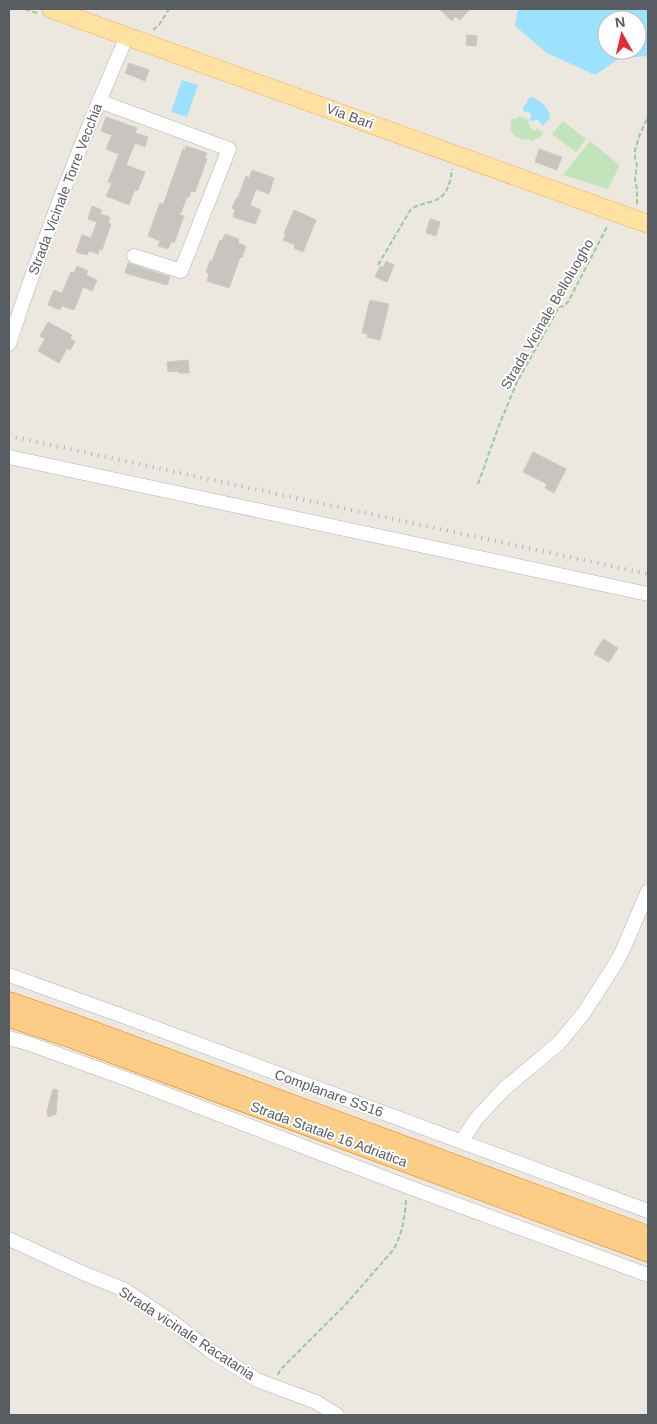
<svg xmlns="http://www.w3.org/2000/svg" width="657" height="1424" font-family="Helvetica,sans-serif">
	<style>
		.green { fill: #c1e4bb }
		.water { fill: #9ce2ff; fill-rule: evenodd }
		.building { fill: #c8c4bf; stroke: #d0c8be }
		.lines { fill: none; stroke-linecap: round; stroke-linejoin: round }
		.minor-casing { stroke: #b0b4b8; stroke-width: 15 }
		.major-casing { stroke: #f0ae54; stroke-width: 19 }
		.highway-casing { stroke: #ea7f01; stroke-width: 21 }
		.path { stroke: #97ca9e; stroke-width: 2; stroke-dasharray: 5 2.5; stroke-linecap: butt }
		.minor { stroke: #fff; stroke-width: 14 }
		.major { stroke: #ffe2a1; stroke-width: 18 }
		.highway { stroke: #fccd86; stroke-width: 20 }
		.rail { stroke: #afb0b1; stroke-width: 4; stroke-dasharray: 1 6; stroke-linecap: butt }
		.labels { text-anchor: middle; stroke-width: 4; stroke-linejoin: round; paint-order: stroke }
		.street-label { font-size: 14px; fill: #585d61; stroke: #fff }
	</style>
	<rect width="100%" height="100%" fill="#ece7df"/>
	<path class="green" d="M519,116l9,4c3,5 -2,7 7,11l2,-3 6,4 -2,4 -8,5 -6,-2 -6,1 -2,-3 -2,1c-8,-7 -6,-10 -6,-19l7,-1z
		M563,121l23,18 -10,13 -24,-18z
		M590,141l27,22 2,4 -11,22 -45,-14z"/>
	<path class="water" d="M518,9h130v47l-28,2 -25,17 -48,-22 -32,-27zM607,20h30v30h-30z
		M182,80l16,5 -11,32 -16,-5z
		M532,97c8,3 18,12 18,21l-7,8 -5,-6 -7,1 -1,-2 1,-5 -3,-2 -5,-1v-4l4,-4 1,-5z"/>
	<path class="building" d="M439,9h31l-10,11 -5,-4 -3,5z
		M467,35l10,1 -1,10 -10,-1z
		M129,63l20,7 -4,11 -20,-8z
		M106,117l31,11 -2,5 13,4 -3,10 -10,-4 -9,22 19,7 -7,18 -4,1 -5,14 -23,-9 6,-13 -4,-1 11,-28 -13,-5 6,-14 -11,-4z
		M186,146l21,7 -2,5 2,1 -12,33 -4,-1 -2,6h-2l-7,18 4,1 -10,27 -3,-1 -3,7 -10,-3 2,-5 -12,-5 12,-33 3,2 20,-56 2,1z
		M539,149l23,8 -5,13 -22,-8z
		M252,170l22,8 -5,16 -13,-5 -6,16 11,5 -6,14 -22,-7 2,-7 -3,-2 5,-11 1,1 8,-22 3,2z
		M92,206l10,4 -2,4 10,3 -2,6 3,1 -9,26 -3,-1 -1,5 -9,-3 -2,4 -11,-3 6,-17 9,3 6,-16 -9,-3z
		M294,210l22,10 -13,32 -9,-4 1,-3 -12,-5 3,-6 -2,-1z
		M430,219l10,3 -4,14 -10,-3z
		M225,234l14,5 -1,4 8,3 -4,12 -2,-1 -11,31 -22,-7 2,-8 -3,-1 4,-11h2l8,-21 2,1z
		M386,261l8,4 -7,17 -12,-5 5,-11 3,2z
		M128,263l42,14 -3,8 -42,-12z
		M77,266l11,5 -2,4 11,5 -5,11 -9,-4 -9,23 -12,-4 -2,4 -12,-5 6,-15 8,3 9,-21 3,1z
		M370,300l19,4 -9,36 -13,-3 1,-3 -6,-1z
		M48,322l24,13 -2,3 5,4 -5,8 -3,-2 -8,15 -21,-12 7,-12 -5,-3z
		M188,360l1,13h-10v-2l-11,1 -1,-10z
		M533,452l33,17 -12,24 -9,-5 2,-4 -24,-12z
		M603,639l15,9 -9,14 -15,-8z
		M53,1089l5,1 -2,24 -8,3 -1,-6z"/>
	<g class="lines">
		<g class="minor-casing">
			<path id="minor" d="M99,101l130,48 -48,122 -47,-15
				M9,344c34,-105 74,-207 118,-308
				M9,457l639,137
				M9,975l111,40 528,196
				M9,1038l18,5 97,35 282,108 242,89
				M461,1142l16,-24 28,-30 54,-45 24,-29 28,-43 11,-19 26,-61
				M9,1239l74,34 42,17 49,33 35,27 48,30 59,22 21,13"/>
		</g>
		<g class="major-casing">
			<path id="major" d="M51,9l597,215"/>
		</g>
		<g class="highway-casing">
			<path id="highway" d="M9,1002l64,22 575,212
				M9,1017l60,20 579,215"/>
		</g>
		<path class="path" d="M25,9l12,4
			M153,30l6,-5 10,-16
			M637,204v-15l-2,-9 2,-15 -2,-7v-8l5,-16 8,-18
			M378,265l33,-56c6,-4 12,-5 19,-7 17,-4 20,-17 22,-33
			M478,484l20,-56 19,-46 42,-75 5,-1 4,-4 40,-77
			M278,1375l2,-5 67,-67 47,-54c8,-16 11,-31 12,-49"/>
		<use href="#minor" class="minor"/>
		<use href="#major" class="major"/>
		<use href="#highway" class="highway"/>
		<path class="rail" d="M9,436l639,138"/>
	</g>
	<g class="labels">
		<g class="street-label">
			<text transform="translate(350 116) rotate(20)" y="5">Via Bari</text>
			<text transform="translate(65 189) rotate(-69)" y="5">Strada Vicinale Torre Vecchia</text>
			<text transform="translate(547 314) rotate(-60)" y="5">Strada Vicinale Belloluogho</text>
			<text transform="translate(329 1093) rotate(20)" y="5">Complanare SS16</text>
			<text transform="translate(329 1134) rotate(20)" y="5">Strada Statale 16 Adriatica</text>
			<text transform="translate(187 1333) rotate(33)" y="5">Strada vicinale Racatania</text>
		</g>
	</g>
	<rect width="657" height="1424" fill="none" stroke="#585d61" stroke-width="20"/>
	<g transform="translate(622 35) rotate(352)"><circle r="24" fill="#ffffff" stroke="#bcbec0"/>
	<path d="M0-4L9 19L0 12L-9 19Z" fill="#e82936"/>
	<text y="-8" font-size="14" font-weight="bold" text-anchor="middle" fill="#585d61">N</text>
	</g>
</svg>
